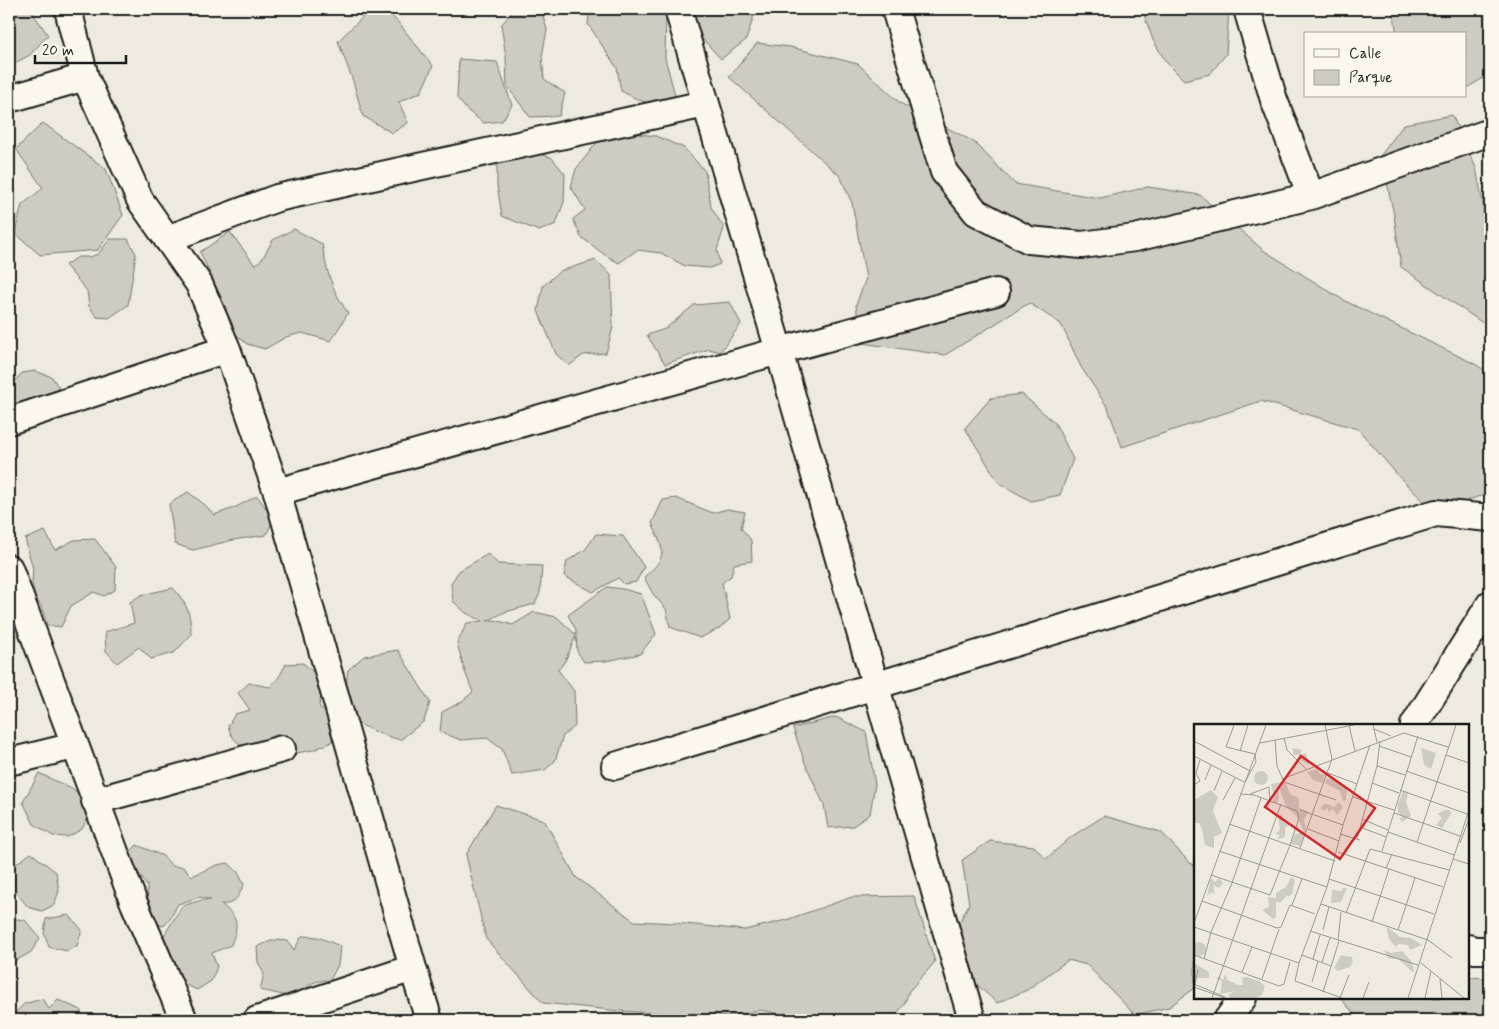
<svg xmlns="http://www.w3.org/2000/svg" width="1499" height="1029" font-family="Mynerve,sans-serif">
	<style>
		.green { fill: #ceccc2; stroke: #75746f }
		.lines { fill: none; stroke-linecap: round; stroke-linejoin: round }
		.street-casing { stroke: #1c1c1c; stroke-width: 30 }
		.street { stroke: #fbf7ec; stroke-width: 26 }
		.inset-road { fill: none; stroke: #9a9891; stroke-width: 1 }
		.view { fill: #d62828; fill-opacity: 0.15; stroke: #d62828; stroke-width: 2.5 }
		.inset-edge { fill: none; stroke: #1c1c1c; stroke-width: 2.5 }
	</style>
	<rect width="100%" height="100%" fill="#eeeadf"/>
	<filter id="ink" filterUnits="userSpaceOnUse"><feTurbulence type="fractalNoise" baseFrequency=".02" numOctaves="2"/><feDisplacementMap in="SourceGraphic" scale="10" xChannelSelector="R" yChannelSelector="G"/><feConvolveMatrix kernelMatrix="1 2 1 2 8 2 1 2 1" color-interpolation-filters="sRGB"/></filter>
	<g filter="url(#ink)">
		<path class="green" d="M9,9h21l18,26 -18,20 -21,11z
			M371,9h12l14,12 36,45 -12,26 -22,10 9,21 -16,10 -29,-17 -10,-35 -15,-40z
			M541,9l6,21 -5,26 2,23 21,14 -6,23 -29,1 -23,-31 -1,-29 -5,-32 13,-15z
			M590,9h76l-1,49 10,37 -17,11 -19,-6 -18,-9 -4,-23 -29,-44z
			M687,9h69l-10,31 -25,19 -24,-26z
			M1142,9h87l-3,45 -16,20 -26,6 -18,-18 -13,-22z
			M1393,9h97v65l-25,15v-55h-68z
			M757,43l33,4 68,17 42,39 74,39 41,42 85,14 48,-11 52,8 63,55 82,51 130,63 15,10v120l-13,3 -41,16 -34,-33 -44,-51 -97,-28 -139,46 -14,-39 -27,-41 -20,-43 -32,-21 -84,52 -84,-12 -5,-38 10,-27 -14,-75 -12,-27 -111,-99z
			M459,59l38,3 15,43 -10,16 -18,2 -16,-12 -11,-13z
			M1452,115l24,53 8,41v28l6,5v86l-89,-61 -7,-52 -13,-60 23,-31z
			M43,123l63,46 17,46 -25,35 -58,5 -25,-22 7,-28 21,-17 -27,-39z
			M630,133l26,3 28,12 21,23 6,36 13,21 -7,22 3,14 -10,4 -25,-2 -24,-13 -24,-3 -18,13 -14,-8 -24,-18 -8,-18 12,-9 -14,-23 5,-18 26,-33z
			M531,152l20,5 14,17 -1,28 -8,22 -17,7 -37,-15 -5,-31v-21z
			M294,229l28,15c5,29 9,44 26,69l-17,28 -29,-8 -16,4 -21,12 -18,-5 -18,-16 -3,-20 -26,-56 30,-20 25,33 7,-6 11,-19z
			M110,239h18l8,15 -8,51 -19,13 -12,-1 -8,-11 -2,-15 -22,-26 13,-8h12l8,-3z
			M596,260l15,15 2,52 -7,26 -23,2 -14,11 -13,-12 -18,-43 5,-25 17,-15z
			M730,302l11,22 -21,28 -11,-3 -44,15 -18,-29 18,-6 29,-24z
			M35,371l17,6 7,11 -18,16 -32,14v-30l13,-15z
			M1022,394l33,29 18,36 -13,36 -29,6 -32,-18 -34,-55 26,-30z
			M188,492l17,13 9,10 20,-7 23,-12 17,23 -8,16 -33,5 -40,10 -18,-6 -6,-40z
			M676,498l37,15 14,-4 18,3 -4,16 10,12 1,21 -18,3 -3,12 -9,7 8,36 -10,9 -20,10 -30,-11 -4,-18 -13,-15 -9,-17c25,-21 20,-26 8,-54l11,-23z
			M45,531l10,19 19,-10 21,-1 21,28 -1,23 -11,6 -10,-4 -23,14 -10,21 -14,-2 -6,-19 -6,-8 -3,-16 1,-13 -8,-30z
			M596,534l27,2 21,31 -8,15 -12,2 -6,-6 -25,14 -29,-16 3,-15 18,-11z
			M488,554l10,10 44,2 -2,27 -5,11 -30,8 -18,9 8,-1 18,5 21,-13 23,5 19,18v-5l-8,-15 39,-28 16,2 18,5 15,40 -16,20 -34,7 -22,1 -7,-11 -1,-15 -11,25 -7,9 16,21 1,35 -12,10 -8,25 -10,9 -33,5 -10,-26 -15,-11 -26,2 -21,-8 2,-20 19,-10 12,-10 -8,-20 -8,-29 10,-20 16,-2 -17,-8 -13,-12 -2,-18 8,-12z
			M173,588c14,16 18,25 18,47l-17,18 -23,6 -12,-12 -22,16 -11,-12 -1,-19 29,-9 -4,-21 11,-7z
			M398,650l32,52 -6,19 -24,19 -22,-7 -23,-11 -11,-20 4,-32 16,-14z
			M303,663c20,17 22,17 16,43l20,22 -9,15 -17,7 -16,3c-3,-2 -7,-6 -11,-6 -24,-4 -49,11 -58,-21l7,-12 15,-4 -12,-17 11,-10 21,4 9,-10 7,-13z
			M836,717l30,15 9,52 -5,30 -17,12 -25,2 -4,-23 -19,-42 -12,-35z
			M39,773l43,21 10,16 -10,19 -14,8 -15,-1 -19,-12 -11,-22z
			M496,805l48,15 32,57 58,44 41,2 70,7 41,-10 66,-23 62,-1 21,66 -26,29 -5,14 -13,15h-78l-53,-10 -32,7 -108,-6 -77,-8 -57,-64 -20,-84z
			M1104,816l57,16 29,31 5,2v123l-26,19 -34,8 -48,-50 -19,-5 -41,30 -30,13 -34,-31 -7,-43 13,-25 -7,-44 28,-19 44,5 12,13 25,-22z
			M137,845l26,11 9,10 11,1 9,9 25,-11 11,-2 10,9 6,13c-6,11 -9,21 -23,19 18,15 18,19 10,41l-19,8 5,14 -6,14 -14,9 -23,-11 -12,-25 1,-17 19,-31 20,-6h9l-11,-3 -22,7 -8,15 -6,7 -9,-2 -7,-20 -1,-18 -20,-31z
			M31,853l25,19 3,19 -5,14 -12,6 -14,-4 -13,-16 -2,-25z
			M69,915l13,15 -5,16 -10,5 -18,-4 -5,-14 2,-14z
			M9,918l16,2 15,18 -9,14 -19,11 -3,-2z
			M302,936l16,1 22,9 -2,19 -8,15c-19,1 -21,4 -33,18l-37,-8 4,-16 -6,-12 -1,-15 16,-7 15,1 6,9z
			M1468,977l22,1v42h-130l-20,-22h128z
			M42,999l7,10 9,-9 23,10 -1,10h-64l-2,-6 10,-10z"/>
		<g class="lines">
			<g class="street-casing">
				<path id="street" d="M68,9l17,68 55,123 59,84 28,65 50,143 136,476 16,52
					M678,9l101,342 193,669
					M895,9l49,163 32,40 53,28 53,5 53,-7 176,-42 179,-64
					M1247,9l27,91 37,96
					M9,99l76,-22
					M167,239l110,-41 428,-94
					M9,421l218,-72
					M277,492l502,-141 217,-59
					M9,568l125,335 50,117
					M1414,725l76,-121
					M9,762l65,-16
					M615,766l821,-253 54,5
					M95,801l187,-52
					M1468,948l7,2h15
					M257,1020l156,-52
					M1227,1020l16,-22"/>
			</g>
			<use href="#street" class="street"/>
		</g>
	</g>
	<g transform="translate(1194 724)">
		<rect width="275" height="275" fill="#eeeadf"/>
		<path d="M99,24l9,2 -2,5 6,-2 3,12 -11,-7 1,-3h-6zM227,24l15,5 -5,16 -7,-4zM123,45l3,5 5,1 -3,8 -9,-3 -6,-8zM60 54a7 7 0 1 1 14 0a7 7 0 1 1-14 0ZM140,54l13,12 -1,10 -3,2 -3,-11 -15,-8 2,-4zM88,58l4,2 5,11 8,3v10l10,4 -5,7 2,12 -6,15 -9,-2 3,-9 10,-4 -8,-16 -9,-7 -9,-22 1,11 -2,6h-5l2,-7 -3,-12zM17,66l7,7 -5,14 9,22 -8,4v11l-9,-3 -3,-16 -3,-6h-5v-23zM209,67l5,3 -2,8 5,14 -9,6 -3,-4 5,-1 -6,-4v-9zM145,78l4,5 -6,8 -4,-6 -4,3 -2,-4 -3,3 -4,-3 5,-5 9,4zM250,86h6l1,4 -9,14 -6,-3 6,-7 -4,-4zM88,89l1,9 6,3 -4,3v9l-8,2 3,-4 -4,-1 4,-5 -2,-11zM97,153l4,3 -3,14 -4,3 -1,-2 -7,8 -4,-2v16l-3,2 -11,-9 7,-3 -1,-10 8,1v-5l10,-6zM17,154l4,4 4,-4 4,5 -4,5 -6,-3 2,10 -3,-3 -5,4zM149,164h4l-6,14 -10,1 1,-13 10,1zM192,202l14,11 11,1 11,7 -12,5 -2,-5 -10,-1 -2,3 -7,-8zM-2 225a7 7 0 1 1 14 0a7 7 0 1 1-14 0ZM190,226l7,3 11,-2 10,11 2,11 -16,-14 -10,-1zM147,231l11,2 1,5 -3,5 -12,4 -4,-3zM0,239l15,9v6h-11l-4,3zM31,250l3,6 10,5h5l-1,-7 4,-1 13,4 6,5 -3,9 -6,3h-26l-1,-4 7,-3 -16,3 2,-13 -5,-2 1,-3 5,4z" fill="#ceccc2"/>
		<path class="inset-road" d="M40,1l-8,22 29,7 1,8 -11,20M155,1l6,26M179,1l4,17M180,5l17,7M90,14l3,12 19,19M81,16l2,26 7,16 52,18M0,17l56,30M66,19l94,-18M185,22l32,11M46,27l8,-26M252,31l23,8M0,32l50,26M183,42l28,9M212,47l63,22M134,49l29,11M88,55l122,-46 44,14M11,56l6,-15M178,59l27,10M0,61l6,-4 -4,-8 4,-13M206,66l67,24M20,67l8,-20M56,70l19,-7 1,14M159,73l41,13M29,76l12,-22M106,86l43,15M200,89l66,23M168,95l26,11M35,100l106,37M166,103l26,10M114,105l31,12M194,108l66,23M146,110l20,6M163,115l20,-73 3,-25M223,118l39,-117M266,119l9,-24M106,124l32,-89 -7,-34M25,127l108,36M188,127l36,-115M144,128l105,35M259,135l16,5M192,144l6,-14M17,151l59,20 20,-50 9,-27 -2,-7 -43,-16 -14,-1M135,155l105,35M8,177l75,27 4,-1 9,-22 25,9M127,180l107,36 24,18M98,181l10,-26M152,189l24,-64 79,21M178,198l17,-53M0,199l72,-198M0,203l105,36M129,206l6,-23M204,206l17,-52M116,207l108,34M144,216l3,-28M0,231l85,31 5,-2 6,-22M108,231l29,11M10,235l7,-27 21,-49 29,-85M119,235l7,-24M128,238l8,-24M227,239l43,35M48,248l10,-25M68,255l17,-50M246,255l2,19M118,258l6,-21M0,260l31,13M1,260l3,-15M0,263l31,11M129,268l16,-51M18,274l69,-194M146,274l9,-23M148,274l-47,-17 4,-18 28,-76 16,-62 27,-80M169,274l6,-16M214,274l61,-188M231,274l6,-27"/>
		<path class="view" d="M107,32l74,52 -35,51 -75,-52z"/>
		<rect width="275" height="275" class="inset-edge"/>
	</g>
	<rect width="1499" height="1029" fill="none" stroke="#fbf7ec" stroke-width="30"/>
	<rect x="15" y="15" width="1469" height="999" fill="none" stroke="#1c1c1c" stroke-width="2" filter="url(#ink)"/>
	<rect x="1304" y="32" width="162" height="65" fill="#fbf7ec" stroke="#a29f99"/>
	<rect x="1314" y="49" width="25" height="8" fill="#fbf7ec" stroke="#a29f99"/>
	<text x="1349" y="58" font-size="15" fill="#1c1c1c">Calle</text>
	<rect x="1314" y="70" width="25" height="15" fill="#ceccc2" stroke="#a29f99"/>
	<text x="1349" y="82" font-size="15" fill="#1c1c1c">Parque</text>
	<path d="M35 55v8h91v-8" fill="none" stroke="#1c1c1c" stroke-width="2.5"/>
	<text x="42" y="55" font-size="15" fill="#1c1c1c" stroke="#fbf7ec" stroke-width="4" paint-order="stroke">20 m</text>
</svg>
